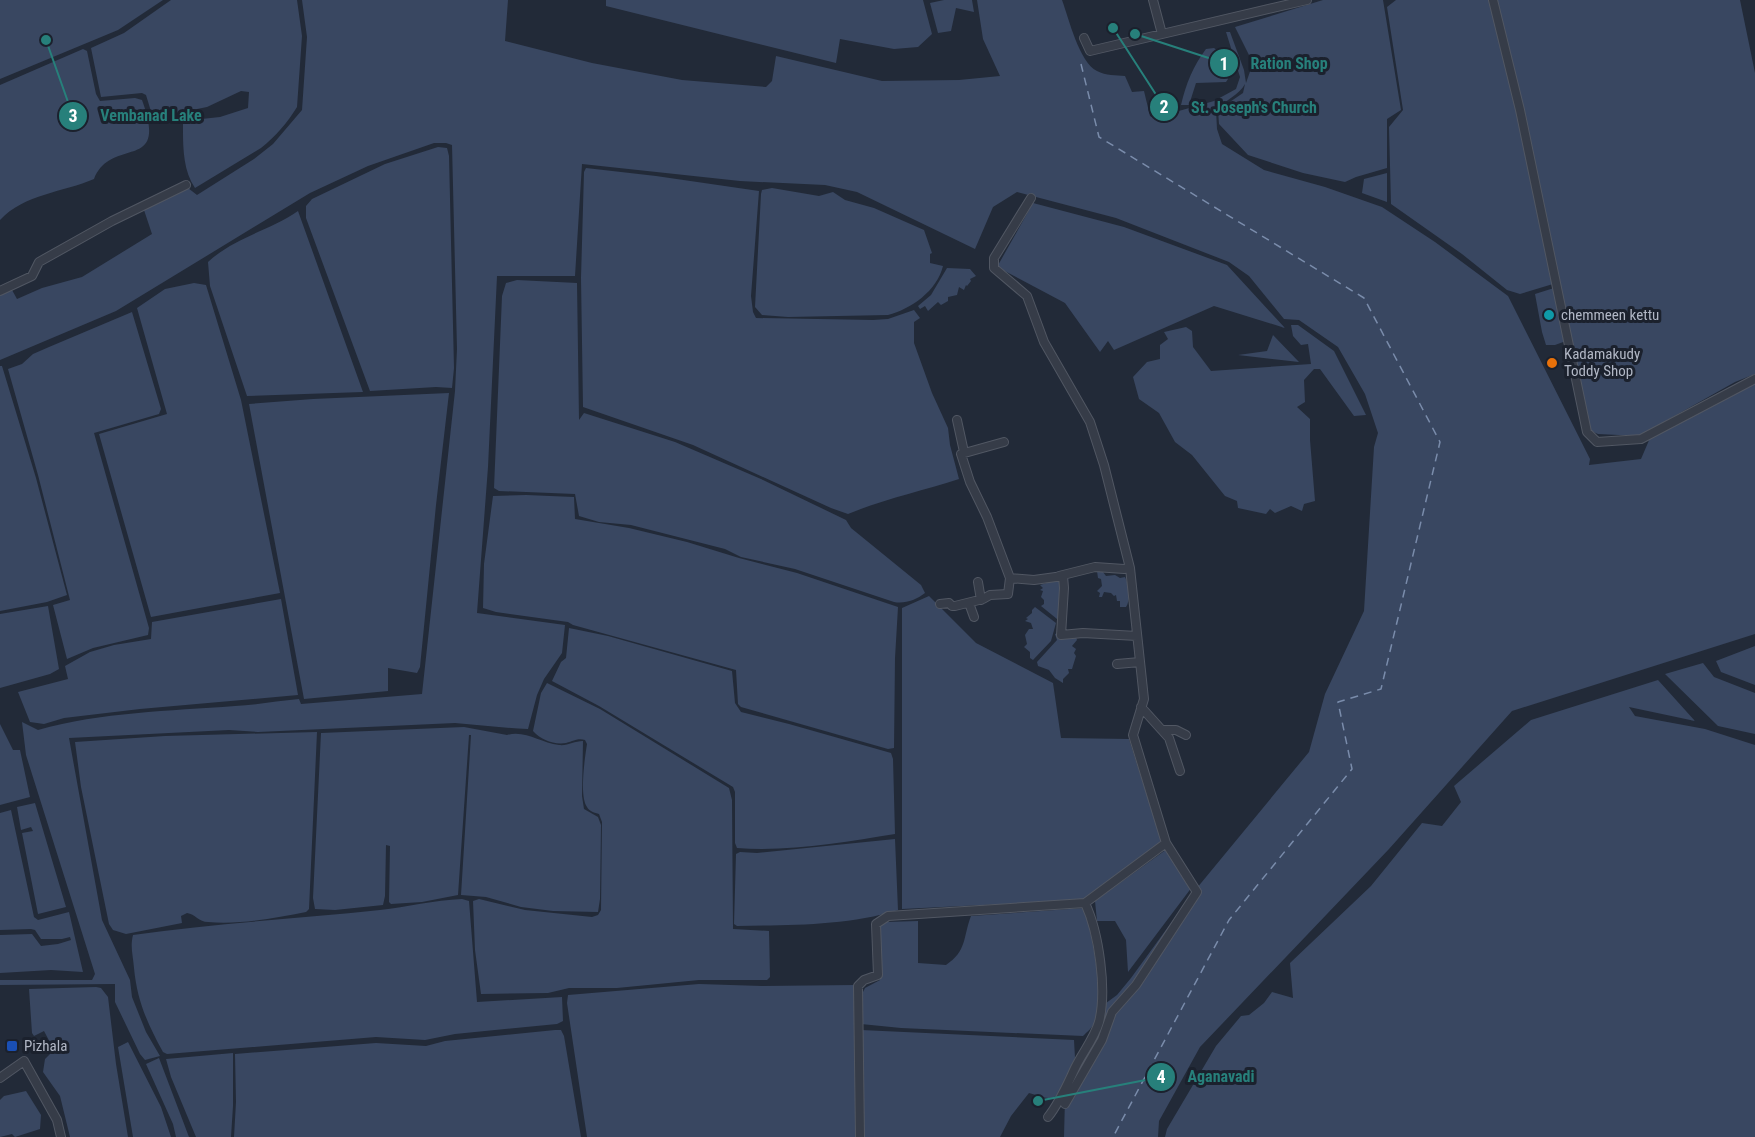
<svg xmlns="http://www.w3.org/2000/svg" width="1755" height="1137" font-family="'Roboto Condensed',sans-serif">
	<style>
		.water { fill: #394761 }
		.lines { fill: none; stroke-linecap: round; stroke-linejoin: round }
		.ferry { stroke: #7a8cab; stroke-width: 1.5; stroke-dasharray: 8 6; stroke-linecap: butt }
		.minor-casing { stroke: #515763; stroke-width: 10 }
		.minor { stroke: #363c48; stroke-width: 8 }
		.culture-dot { fill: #0f9aa8; stroke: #1b212d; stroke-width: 2 }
		.food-dot { fill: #e8710a; stroke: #1b212d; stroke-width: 2 }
		.transit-dot { fill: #1a4fb4; stroke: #1b212d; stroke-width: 2 }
		.labels { text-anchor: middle; stroke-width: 6; stroke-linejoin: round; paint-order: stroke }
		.poi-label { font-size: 15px; fill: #b1b7c5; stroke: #1b212d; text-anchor: start }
		.leader { fill: none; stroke: #27807b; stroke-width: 2 }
		.callout-dot { fill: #27807b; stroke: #1b212d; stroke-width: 2 }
		.mark-label { font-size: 18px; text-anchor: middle; font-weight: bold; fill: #fff }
		.callout-label { font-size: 16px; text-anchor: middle; font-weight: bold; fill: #27807b; stroke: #1b212d; stroke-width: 6; stroke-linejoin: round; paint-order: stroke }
	</style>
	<rect width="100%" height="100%" fill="#222a38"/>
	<path class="water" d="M0,0h163l-45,30 -118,49z
		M171,0h126l5,36 -5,71c-9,15 -22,30 -36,41l-66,40c-13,-19 -12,-45 -12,-67l37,-4 28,-9 1,-16 -8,-1 -34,16 -54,11 -7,-23 -4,-2 -41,4 -10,-49 33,-15z
		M302,0h206l-3,41 87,22 90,17 84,7 6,-6 4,-25 106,25 77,-1 41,-4 -17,-37 -6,-39h85c7,19 17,62 35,71 9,5 19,4 28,5l7,16 12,-1 6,25 4,2 60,-17 22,-12 4,-12 -14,-45h4l14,38 2,13 7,-20 -18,-36 88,-27h60l18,110 -14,9v49l-31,9 -11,5 -42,-9 -55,-18 -29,-31 -1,-14 25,-17 2,-9c-6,11 -21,17 -29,26l1,19 5,15 42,26 61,17 57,20 53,35 73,54 82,163 -1,6 52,-6 9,-21 105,-56v252l-243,77 -123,138 -189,198 -41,74 -1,16h-94l1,-39 12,-30 24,-36 1,-26 15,-11 14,-17 61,-84 117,-142 16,-58 39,-83 10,-164 4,-14 -13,-39 -27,-47 -39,-27 -15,-1 -35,-43 -20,-14 -113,-44 -99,-26 -24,15 -18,42 -118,-57 -32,-7 -85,-4 -158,-17 -7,112h-78l-9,191 -11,146 88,12 -3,28 -18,26 -7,16 -9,34c-25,-1 -49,-4 -73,-6l-197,9 -29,-2 -160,8 33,182 28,60 2,17 14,35 14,24 -15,4 -5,-6 -25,-52v-18l-115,1v-5h92l3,-6 -69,-219 -4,-33 16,8c64,-18 131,-19 197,-24 21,-1 42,-5 64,-7l2,5 121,-10 33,-303 2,-42 -5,-204 -6,-2h-12l-66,23 -58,27 -194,118 -116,49v-66l12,-4 5,9 25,-11 40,-11 70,-43 -9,-27 45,-19 9,7 57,-36 19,-15 29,-34 5,-73z
		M606,0h317l9,34 -14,13 -24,2 -54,-10 -4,24 -230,-57z
		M944,0h28l2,12 -18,-4 -5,23 -13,2 -8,-30z
		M1396,0h93l25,92 39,192 -33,10 -13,-4 -45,-36 -71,-50 -2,-77 14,-17 -16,-103z
		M1495,0h245l15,73v301l-20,8 -96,54 -41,-2 -9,-4z
		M1214,48l9,7 5,24 -2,3 -30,1 -7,22h-8c5,-21 12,-39 25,-56z
		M83,49l4,2 9,43 4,7 35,-3 7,2c27,74 -30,35 -48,79 -30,13 -70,15 -94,41v-135z
		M438,147l9,1 2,8 5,212 -2,20 -16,-1 -66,4 -64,-173v-12l6,-7 73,-35z
		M586,168l70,8 103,15 -8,105 2,16 3,6 117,2 15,-1 26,-9 6,8 -6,4v21l18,50 16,35 2,17 9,34c-37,12 -75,20 -111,35l-17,-6 -138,-63 -110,-38 -2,-129 3,-106z
		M1387,173v29l-25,-9 2,-14z
		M772,188l47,8 14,-4 12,8 29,8 50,22 8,23 -2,1v9l13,3c-6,25 -32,43 -55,49l-100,2 -26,-2 -7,-8 6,-113 1,-4z
		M1033,203l91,24 103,38 58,63 -71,-22 -100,44 -6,-9 -8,11 -35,-49 -68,-36z
		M298,211l65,181 -116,4 -37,-110 -2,-24c27,-25 61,-31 90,-51z
		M947,268l23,1 6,7 -6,3 1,2 -4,5 -1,-1 -2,5 -5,-3 -2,8 -9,2v4l-7,4 -3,-3 -10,9 -3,-5 -5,3 -2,-3 13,-11z
		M517,280l60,3 2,137 5,-7 91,29 86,37 85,41 5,8 70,57 4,8c-9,7 -20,11 -31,9l-99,-33 -54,-12 -16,-8 -94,-24 -32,-3 -20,-6 -4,-22 -76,-3 -5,-3 8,-192 4,-13z
		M194,283l12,2 35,115 39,193 -129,24 -52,-183 68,-20 -30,-106 28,-19z
		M1554,288l12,53 -11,4h-9l-4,-13 -7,-38z
		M132,312l29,97 -2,5 -65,19 55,195 -1,7 -55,13 -26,11 -14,-54 17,-5 -32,-125 -30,-106 14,-5 11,-10 16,-7z
		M1291,325h7l36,26 32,64 -12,1 -34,-47h-6l-10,11 1,22 -8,5 13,12v21l5,61 -11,3 -2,7 -11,-5 -16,7 -5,-4 -4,5 -28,-6 -1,-7 -12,-5 -33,-41 -17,-13 -16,-29 -20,-14 -6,-22 14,-15 13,-3v-14l8,-6 -4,-7 22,-5 6,4 1,16 18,24 100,-7 -3,-20 -7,1 -8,-9z
		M1273,335l26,27 -61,-7 29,-4z
		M0,366h2l34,112 31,117 -20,7 -47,9z
		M449,393l-13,112 -16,162 -3,6 -29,-5v23l-84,8 -55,-295 64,-5z
		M526,495l48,2 1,22 54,9 58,14 52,16 58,15 101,34 -3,51 -1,90 -6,1 -147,-42 -3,-3 -2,-34 -163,-45 -5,-3 -72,-10 -13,-4 1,-44 9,-68z
		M1097,571l6,1 3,4 9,-1 5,3 5,-1c4,8 6,23 1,30h-6v-6h-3l-1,-6 -2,1 -3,-3 -7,-1 -2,5h-3l1,-4 -3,-2 5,-5 -1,-7 -3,-1z
		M1060,579l2,38 -5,2 -16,-13 3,-2v-4l-3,-3 2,-6 -3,-1 3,-2 -3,-3z
		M929,596l47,47 77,40 8,55 68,1 33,104 -79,57 -181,9v-301z
		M281,599l17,96 -158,14 -76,9 -20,6 -14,-2 -12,-30 50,-13 -3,-13 25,-14 24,-7 37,-6 1,-17z
		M48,606l11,63 -9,5 -50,14v-74z
		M1035,607l21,16 -5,18 -18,19 -3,-2v-6l-6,-5 3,-3 -2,-9 4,-6h4l-2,-6 -6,-2 3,-2 -2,-1 6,-5v-3z
		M569,628l39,8 124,35 3,32 6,9 48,12 102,29 2,6 2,75c-50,8 -107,18 -158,14l-2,-5v-51l-2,-5 -134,-81 -47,-25 9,-19 5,-4z
		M1058,633l18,4 1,3 -5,6 4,3 -2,4 2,3 -4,13h-4l1,4 -6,6v4l-8,-5 -6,-8 -11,-4 -1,-4 20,-22 -2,-6z
		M1755,646v39l-34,-13 -5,-11z
		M1703,663l11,14 41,16v41l-37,-8 -53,-52z
		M1658,680l37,41 -66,-14 6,9 70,13 50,16v392h-590l2,-8 49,-83 25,-30 8,-1 15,-12 8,-11 21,6 -3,-35 81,-77 51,-63 20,3 19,-24 -7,-16 77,-66z
		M547,683l53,26 129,79 3,12 1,129 36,2 1,46 -3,3h-68l-82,8h-48l-21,5 -67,1 -6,-44 -2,-49 6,-2 46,11 67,7 6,-2 3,-5 1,-88 -3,-8c-4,-1 -10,-3 -12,-7 -8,-11 -2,-50 0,-63l-2,-4c-7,-2 -11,1 -19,3 -12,2 -25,-3 -33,-12l8,-38z
		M0,724l13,26h7l10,47 -30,8z
		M464,727l43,8c19,-5 33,8 52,10 9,1 15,-4 24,-4l-1,55 2,13 14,8 3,8 -1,74 -2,13 -45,-1 -32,-4 -35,-10 -25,-2 10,-160h-2l-11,160 -36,7 -31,2 -2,-2 1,-56 -4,-1 -1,51 -2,9 -48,5 -20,-1 -2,-11 8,-165z
		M317,732l-8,177 -3,3c-31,6 -66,13 -98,10 -9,0 -13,-8 -21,-9l-6,3 1,7 -56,11 -13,-4 -4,-6 -28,-137 -6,-45 90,-6z
		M35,803l31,104 -28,7 -16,-81 11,-2 -2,-4 -10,3 -4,-23z
		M11,810l23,107 4,3 31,-8 14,60 -32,-2 -51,3v-38l32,-1 9,12 17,-2 13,-4 -1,-3 -8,2h-21l-6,-9 -4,-1 -31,1v-117z
		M895,839l3,71c-51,16 -108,15 -161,16l-3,-2 2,-70 4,-2 17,1z
		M1167,849l25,38 -64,85 -2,-32 -11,-19h-18l-2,-20z
		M462,899l7,2 8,101 85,-5 1,24 -6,3 -102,10 -30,6 -49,-3 -209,17 -4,-2c-16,-29 -26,-52 -29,-84 -1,-13 -4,-21 -1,-33 82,-12 164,-16 247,-25 27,-3 54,-10 82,-11z
		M1084,908c8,25 21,90 11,114 -2,5 -8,10 -12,14l-182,-8 -40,-4 1,-30 3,-6 15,-8c5,-19 -1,-36 0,-55l6,-3 32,-1v42l28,2c21,-14 17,-28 25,-49z
		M699,984l63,2 93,-1 1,152h-269l-20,-134 1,-8z
		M96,987l5,1 7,9 8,67 12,73h-58l-10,-41 -17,-24 2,-13 9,-9 -10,-19 -10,5 -2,-3 -3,-44z
		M555,1030h6l3,6 17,101h-347l2,-35 -1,-48 141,-11 50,3 19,-5z
		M861,1030l213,10 1,18 -16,36c-9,8 -19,2 -30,-1l-18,23 -11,21h-137z
		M128,1042l33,65 10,30h-38l-15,-90z
		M233,1053v53l-2,31h-35l-25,-60 -5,-18z
		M159,1058l30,79h-13l-3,-13 -27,-60z
		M26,1091l15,24 -1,14 -25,8 -3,-3 -12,3v-37l4,-4z"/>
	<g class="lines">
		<path class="ferry" d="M1081,64l18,73 265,161 76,144 -59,247 -43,13 14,67 -123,151 -116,217"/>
		<g class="minor-casing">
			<path id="minor" d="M1153,0l9,34
				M1493,0l27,110 67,322 10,10 44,-3 114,-60
				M1084,38l6,13 217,-51
				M0,291l32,-15 7,-14 73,-41 74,-36
				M957,420l7,32
				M1004,442l-43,12 9,28 17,35 23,61 24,2 29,-4 1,12 -3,47 22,-2 54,3
				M1059,576l36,-9 29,2 6,-1
				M978,582l3,18
				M969,603l5,14
				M940,604l9,-1 3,3h3l28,-7 7,-4 18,-1 2,-16
				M1117,664l23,-2
				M1141,707l28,31 11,33
				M1162,730h14l10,5
				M0,1078l24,-17 33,59 4,17
				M1065,1104l37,-64 10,-28 24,-27 61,-93 -31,-49
				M1048,1117c12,-15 19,-32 27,-49 7,-15 19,-29 24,-46 8,-32 0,-89 -14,-119
				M860,1137l-2,-151 6,-6 14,-5 -2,-51 12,-8 197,-13 81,-60 -33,-108 11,-36 -14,-131 -26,-103 -14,-43 -46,-80 -17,-46 -33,-28v-10l37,-60"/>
		</g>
		<use href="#minor" class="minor"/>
	</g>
	<circle class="culture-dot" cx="1549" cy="315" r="6"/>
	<circle class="food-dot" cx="1552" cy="363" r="6"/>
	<rect class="transit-dot" x="6" y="1040" width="12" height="12" rx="3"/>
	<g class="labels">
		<g class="poi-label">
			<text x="1561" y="320">chemmeen kettu</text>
			<text x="1564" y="359">Kadamakudy<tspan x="1564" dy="17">Toddy Shop</tspan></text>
			<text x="24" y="1051">Pizhala</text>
		</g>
	</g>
	<path class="leader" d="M1135 34L1224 63M1113 28L1164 107M46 40L73 116M1038 1101L1161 1077"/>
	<g class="callout-dot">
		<circle cx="1135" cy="34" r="6"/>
		<circle cx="1113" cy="28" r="6"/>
		<circle cx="46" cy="40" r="6"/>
		<circle cx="1038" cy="1101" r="6"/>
		<circle cx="1224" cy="63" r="15"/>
		<circle cx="1164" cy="107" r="15"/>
		<circle cx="73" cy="116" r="15"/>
		<circle cx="1161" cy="1077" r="15"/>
	</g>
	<g class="mark-label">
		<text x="1224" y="70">1</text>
		<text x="1164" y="113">2</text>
		<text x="73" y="122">3</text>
		<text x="1161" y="1083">4</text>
	</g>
	<g class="callout-label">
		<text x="1289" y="69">Ration Shop</text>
		<text x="1254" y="113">St. Joseph's Church</text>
		<text x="151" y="121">Vembanad Lake</text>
		<text x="1221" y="1082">Aganavadi</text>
	</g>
</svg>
